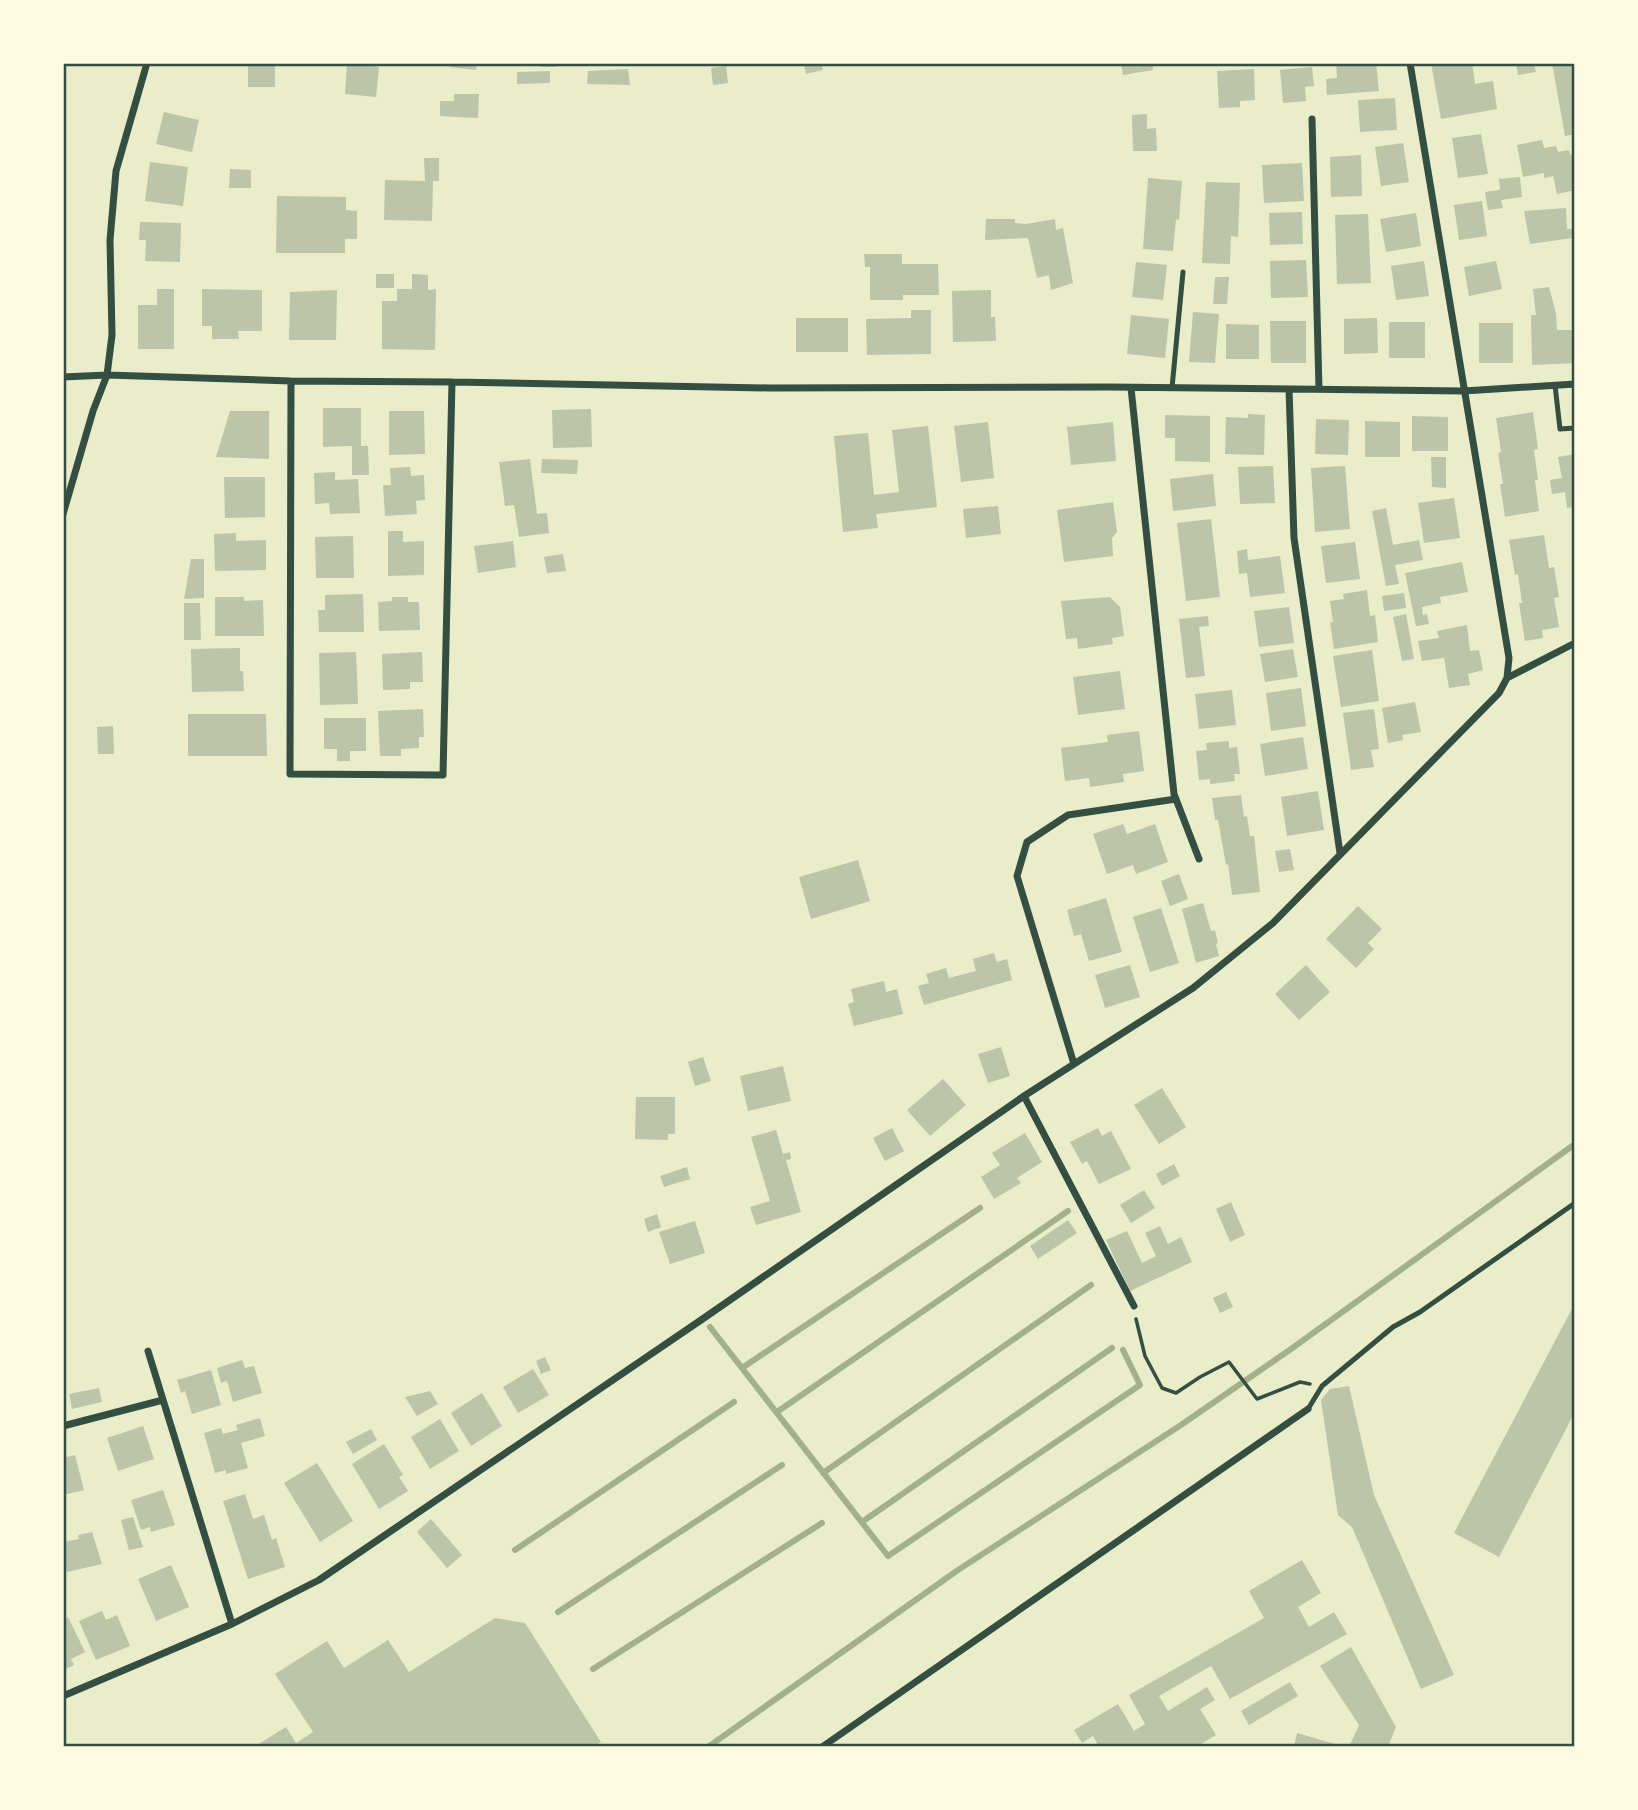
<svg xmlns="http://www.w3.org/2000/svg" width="1638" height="1810" font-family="'Alegreya Sans',sans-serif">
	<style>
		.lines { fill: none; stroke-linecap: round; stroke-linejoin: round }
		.stream { stroke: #a3b18a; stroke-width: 6 }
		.building { fill: #bcc5a7 }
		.path { stroke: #344e41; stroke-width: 3.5 }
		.service { stroke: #344e41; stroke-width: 5 }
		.minor { stroke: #344e41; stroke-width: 7 }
		.neatline { fill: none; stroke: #344e41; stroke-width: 2.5 }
	</style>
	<rect width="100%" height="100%" fill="#e9edc9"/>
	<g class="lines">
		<path class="stream" d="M710,1327l178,229 252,-171 -17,-35
			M742,1368l238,-160
			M777,1412l291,-201
			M823,1473l268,-188
			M862,1522l250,-174
			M515,1550l219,-148
			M558,1612l224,-147
			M593,1669l229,-146
			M708,1747l250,-177 223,-145 110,-76 284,-205"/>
	</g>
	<path class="building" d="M248,63h27v24h-27z
		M347,63h19v2l13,2 -3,30 -31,-3z
		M450,63h27l-1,7 -27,-3z
		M540,63h16v4h-16z
		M804,63h17l2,7 -17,4z
		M1121,63h31l1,7 -30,5z
		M1336,63h40l3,28 -52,4 -1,-16 11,-1z
		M1431,63h41l3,21 18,-3 4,28 -56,10z
		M1516,63h18l2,9 -18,3z
		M1552,63h23v71l-10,2z
		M726,66l2,17 -15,2 -2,-17z
		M1312,67l2,19 -9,1 1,14 -23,2 -3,-33z
		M628,69l2,16 -43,-1 1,-13z
		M1254,69l1,31 -15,1v6l-21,1 -2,-37z
		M550,71v12l-33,1v-12z
		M454,94h25l-1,24 -38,-2v-15h14z
		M1395,98l2,32 -37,2 -2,-32z
		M164,112l35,8 -7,32 -36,-8z
		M1147,114v15l9,-1 1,23h-24l-1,-36z
		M1481,134l7,40 -30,4 -6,-40z
		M1542,140l2,8 12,-2 2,6 11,-2 1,5 5,-1v36l-18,4 -4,-18 -9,2v-5l-21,4 -6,-32z
		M1403,143l6,39 -28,4 -6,-39z
		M1361,155l1,41 -31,1 -1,-40z
		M424,158h15v23h-6l-1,40 -48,-1 1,-40 40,1z
		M150,162l38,5 -5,39 -38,-5z
		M1302,163l2,38 -40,2 -2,-38z
		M230,169l21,1v18h-22z
		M1520,177l2,20 -21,3 2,8 -15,2 -3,-18 15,-2 -1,-11z
		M1148,178l34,3 -3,39 -3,-1 -3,32 -30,-2z
		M1206,182l34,1 -2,54 -7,-1 -1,28 -28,-1z
		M277,196l69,1v13l11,1v28h-12v14h-69z
		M1482,201l5,35 -28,4 -5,-35z
		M1566,208l1,21h6v9l-43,6 -6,-33z
		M1302,212l1,32 -33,1 -1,-32z
		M1416,213l5,33 -35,6 -6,-33z
		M1368,214l3,69 -34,1 -2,-69z
		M986,219h29v4l11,1 29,-5 1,11 7,-2 10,55 -22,7 -2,-15 -12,3 -9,-40 -43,2z
		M140,222l41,1 -1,39 -35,-1 1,-21h-7z
		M864,254h38v10h36l1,31h-36v5h-33v-33h-5z
		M1306,260l2,37 -37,1 -1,-37z
		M1424,261l5,35 -33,4 -5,-34z
		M1496,261l6,28 -33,7 -5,-29z
		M1136,262l31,3 -4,35 -31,-3z
		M376,274h18v14h-18z
		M412,274l16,1v15l8,-1 -1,61 -53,-1v-48h15v-12h15z
		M1215,277h14l-2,27h-14z
		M1549,287l7,26 1,17h18v33l-43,2 -1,-50h5l-3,-26z
		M157,289h17v60h-36v-44h19z
		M202,289l60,1v41h-24l1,8h-27v-13h-10z
		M337,290l-1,50h-47l1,-48z
		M991,290v27h4l1,24 -43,1 -1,-51z
		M911,310h20v44l-64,1 -1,-36 45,-1z
		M1193,312l26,2 -4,49 -26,-1z
		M1131,315l38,4 -4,39 -38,-4z
		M796,318h52v34h-52z
		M1377,318l1,35 -34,1v-35z
		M1270,321h36v42h-35z
		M1389,322h36v36h-36z
		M1479,323h34v40h-34z
		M1226,324l33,1v34h-33z
		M323,408h38v38h7l1,29h-17v-29l-29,1z
		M591,409l1,38 -39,1 -1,-38z
		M230,411h39v48l-53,-2z
		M389,411h35l1,43 -36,1z
		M1533,412l5,37 -4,1 4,30h-3l4,31 -34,6 -5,-33h3l-5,-31 3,-1 -5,-34z
		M1248,414l17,1 -1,40 -39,-1 1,-37 22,1z
		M1165,415l45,1v46l-35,-1v-23h-10z
		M1412,416l36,1v34h-36z
		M1316,419l33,1 -1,35 -33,-1z
		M1365,421l35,1v35h-35z
		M988,422l6,56 -33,4 -7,-56z
		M1113,422l3,39 -45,4 -4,-38z
		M928,426l9,81 -61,7 2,14 -35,4 -9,-96 34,-3 6,62 25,-3 -7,-62z
		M1575,454v53l-8,1 -2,-16 -13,2 -2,-14 12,-2 -4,-21z
		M1431,457h15v31l-14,-1z
		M530,459l7,55 10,-1 2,20 -30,4 -5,-32 -9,1 -6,-44z
		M542,459l36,1 -1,14 -36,-1z
		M1273,466l2,37 -35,1 -2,-37z
		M1345,466l5,63 -35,3 -4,-64z
		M410,467l1,9 13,-1 1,25 -9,1 1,13 -32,2 -2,-31h8l-1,-17z
		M335,472v8l23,-1 2,34 -30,1 -1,-11 -14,1 -1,-31z
		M1213,474l3,32 -43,5 -3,-32z
		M224,477h41v40l-40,1z
		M1454,498l6,40 -36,5 -6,-40z
		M1113,502l4,30 -5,6 1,18 -49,6 -7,-52z
		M998,506l3,28 -35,4 -3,-29z
		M1386,508l7,37 26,-5 4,20 -28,5 4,19 -13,2 -14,-75z
		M1211,519l9,78 -34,4 -9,-78z
		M388,531h15v11l21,-1v34l-36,1z
		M236,533v8l30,-1v30l-51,1 -1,-37z
		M1544,535l5,33 5,-1 5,30 -5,1 5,29 -17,3 1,8 -18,3 -6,-38h3l-4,-29 -3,1 -6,-35z
		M353,536l1,42h-38l-1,-41z
		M513,541l3,26 -38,6 -4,-27z
		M1355,542l5,37 -34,4 -5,-37z
		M1247,549l1,11 32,-4 5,37 -35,4 -3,-24 -8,1 -2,-23z
		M563,554l3,17 -19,2 -3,-16z
		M191,559h13v39l-20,1z
		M1462,562l6,30 -28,5 1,6 -19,4 1,8 4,-1 2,10 -13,2 -11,-53z
		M1367,590l3,26 5,-1 3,27 -44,7 -4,-27h3l-3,-21 14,-2 -1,-5z
		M1404,593l2,15 -22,3 -2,-15z
		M363,594l1,38h-45l-1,-22h7v-15z
		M215,597h29v4l19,-1 1,36h-49z
		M392,597h16v5h11l1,28 -41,1 -1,-29 14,-1z
		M1110,597l10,10 4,29 -12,2 1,6 -35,5 -1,-11 -11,1 -5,-38z
		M184,603h16l1,37h-17z
		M1289,607l5,36 -35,4 -5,-36z
		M1406,614l8,45 -12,2 -9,-44z
		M1208,616l1,10 -10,1 6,49 -19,2 -7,-59z
		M1467,625l3,26 9,-1 4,20 -15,4 2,11 -21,3 -5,-30 -22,3 -4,-20 21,-3 -2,-7z
		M240,648v23h3l1,20 -52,1 -1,-43z
		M1293,649l5,28 -33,5 -5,-28z
		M1372,650l7,51 -38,6 -8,-51z
		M356,652l2,52 -38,1 -1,-52z
		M422,652l1,30h-13v7l-27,1 -1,-36z
		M1120,671l5,38 -47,6 -5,-38z
		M1301,688l5,38 -35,5 -5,-38z
		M1232,690l4,35 -37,4 -4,-35z
		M1415,702l6,30 -19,3 1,5 -15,3 -6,-35z
		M423,709l1,28h-5v11l-18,1v7h-21l-2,-45z
		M1374,709l5,40 -8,1 3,17 -23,3 -8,-57z
		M188,714h78l1,42h-79z
		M324,718h42v33h-16v10h-13v-12h-13z
		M113,726l1,28h-16l-1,-27z
		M1139,731l5,40 -21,3 1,8 -34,5 -1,-9 -24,3 -4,-33 47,-6 -1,-7z
		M1303,737l5,32 -43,7 -5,-32z
		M1229,741v7l8,-1 3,27h-6l1,7 -25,3v-5l-11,1 -3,-29 11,-1 -1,-7z
		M1318,791l6,39 -37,6 -6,-39z
		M1241,795l3,22 3,-1 3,20h4l6,56 -28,3 -4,-31 -2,1 -8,-45h-3l-3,-22z
		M1123,824l4,10 28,-10 13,38 -32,12 -3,-9 -26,9 -14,-40z
		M1290,849l4,21 -15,2 -4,-21z
		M858,860l12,41 -59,18 -12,-42z
		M1179,874l9,25 -18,7 -9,-25z
		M1106,898l16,54 -33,9 -8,-27 -7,2 -7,-26z
		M1203,903l8,28 4,-1 3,13 -2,1 3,12 -23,7 -14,-54z
		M1358,906l24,23 -14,14 6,6 -18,19 -30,-29z
		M1161,908l18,55 -29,9 -17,-55z
		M994,953l3,9 10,-3 5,21 -88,25 -6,-19 11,-3 -3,-9 20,-6 3,10 27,-7 -3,-12z
		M1130,965l10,32 -35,11 -10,-33z
		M1306,965l24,27 -31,28 -24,-26z
		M884,981l2,11 11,-3 6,25 -49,12 -6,-22 6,-2 -3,-13z
		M1001,1047l9,29 -22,7 -10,-29z
		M703,1057l8,24 -16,5 -7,-24z
		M783,1066l8,35 -43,10 -8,-35z
		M943,1079l23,26 -36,31 -23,-26z
		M1162,1088l24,39 -27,17 -25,-39z
		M636,1097h39v37h-7v6l-33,-1z
		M892,1128l12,23 -19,10 -12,-23z
		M1098,1128l4,8 9,-5 20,38 -32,15 -12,-23 -5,3 -12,-22z
		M776,1130l7,24 7,-2 1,7 -5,1 15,52 -45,13 -6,-18 20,-6 -19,-64z
		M1025,1133l17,29 -25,16 4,5 -27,16 -13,-22 19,-12 -8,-12z
		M1174,1164l6,12 -18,10 -6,-12z
		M687,1167l3,12 -26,8 -4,-11z
		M1144,1190l11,18 -24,15 -11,-18z
		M1231,1202l14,33 -15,7 -14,-33z
		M657,1214l4,13 -13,5 -4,-13z
		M1068,1220l9,13 -39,26 -8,-13z
		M695,1221l10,32 -35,11 -11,-32z
		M1160,1226l8,18 13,-7 11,25 -62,29 -24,-51 21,-9 15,32 14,-7 -11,-23z
		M1226,1292l7,15 -13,6 -7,-15z
		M1575,1303v109l-76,145 -45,-24z
		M545,1357l6,13 -10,4 -5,-13z
		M242,1360l3,8 9,-2 8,27 -29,9 -6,-21 -6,2 -4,-15z
		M533,1369l16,26 -31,18 -15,-26z
		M211,1370l10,35 -29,9 -7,-23 -4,2 -4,-13z
		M1349,1386l25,109 80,180 -33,14 -69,-162 -14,-12 -17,-115 9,-11z
		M99,1388l3,14 -30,7 -3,-15z
		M430,1391l8,13 -21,12 -12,-19z
		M482,1393l20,33 -31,20 -20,-33z
		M260,1418l5,18 -24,7 7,25 -22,6v-4l-11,3 -11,-40 17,-5 2,6 15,-4 -2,-5z
		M440,1419l19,32 -29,18 -19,-32z
		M143,1426l11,33 -36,12 -11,-33z
		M371,1429l6,11 -24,14 -7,-12z
		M384,1444l19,31 -4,2 9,14 -29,18 -27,-45z
		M75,1455l9,35 -21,5v-37z
		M317,1463l36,58 -33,21 -36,-59z
		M163,1490l12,35 -24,7 -1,-5 -9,3 -10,-30z
		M245,1494l8,25 11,-4 8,25 4,-2 9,29 -37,12 -25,-78z
		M133,1517l10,30 -14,3 -8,-30z
		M431,1519l31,36 -15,13 -30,-36z
		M92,1532l10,32 -35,8 -4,-18v-12l16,-3 -1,-4z
		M1302,1560l19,33 -23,14 11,20 25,-15 13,22 -117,65 -19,-33 -52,30 9,15 39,-24 8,13 -15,9 16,26 -20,12h-97l-6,-11 -11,7 -8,-13 44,-26 16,27 11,-7 -16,-29 135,-77 -15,-27z
		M171,1565l18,42 -33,14 -18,-42z
		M102,1611l4,9 11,-5 13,31 -34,14 -17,-39z
		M68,1617l17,35 -14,7 3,6 -11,5v-50z
		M495,1618l30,5 76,119 -8,5h-339l32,-20 10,16 17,-11 -38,-58 52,-33 17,27 44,-28 21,32z
		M1351,1647l45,80 -8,20h-39l10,-22 -39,-59z
		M1290,1682l8,14 -49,29 -8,-14z
		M1297,1733l45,13v1h-48z"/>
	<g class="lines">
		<path class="path" d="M1136,1319l9,37 17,32 14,5 24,-16 29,-15 28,37 43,-17 10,2"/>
		<path class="service" d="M1555,385l5,44 15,-1
			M1172,388l11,-116
			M1308,1409l14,-23 71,-59 27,-15 155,-109"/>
		<path class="minor" d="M1410,63l99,595 -2,20
			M1312,119l7,270
			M63,377l44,-2 184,6 161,1 317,6 340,-1 355,4 111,-7
			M291,381l-1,393 153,1 9,-393
			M1131,388l43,406 25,65
			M1289,389l5,149 46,315
			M63,514l30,-103 14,-36 5,-40 -2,-95 6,-69 31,-108
			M1074,1064l-57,-188 10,-34 41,-27 108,-16
			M1024,1096l110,210
			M148,1351l84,273
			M63,1426l100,-26
			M63,1696l169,-72 87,-44 385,-262 320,-222 169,-108 80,-65 226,-230 8,-15 68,-35
			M822,1747l486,-338"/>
	</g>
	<rect width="1638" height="1810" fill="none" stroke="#fefae0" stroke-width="130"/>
	<rect x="65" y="65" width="1508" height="1680" class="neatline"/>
</svg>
